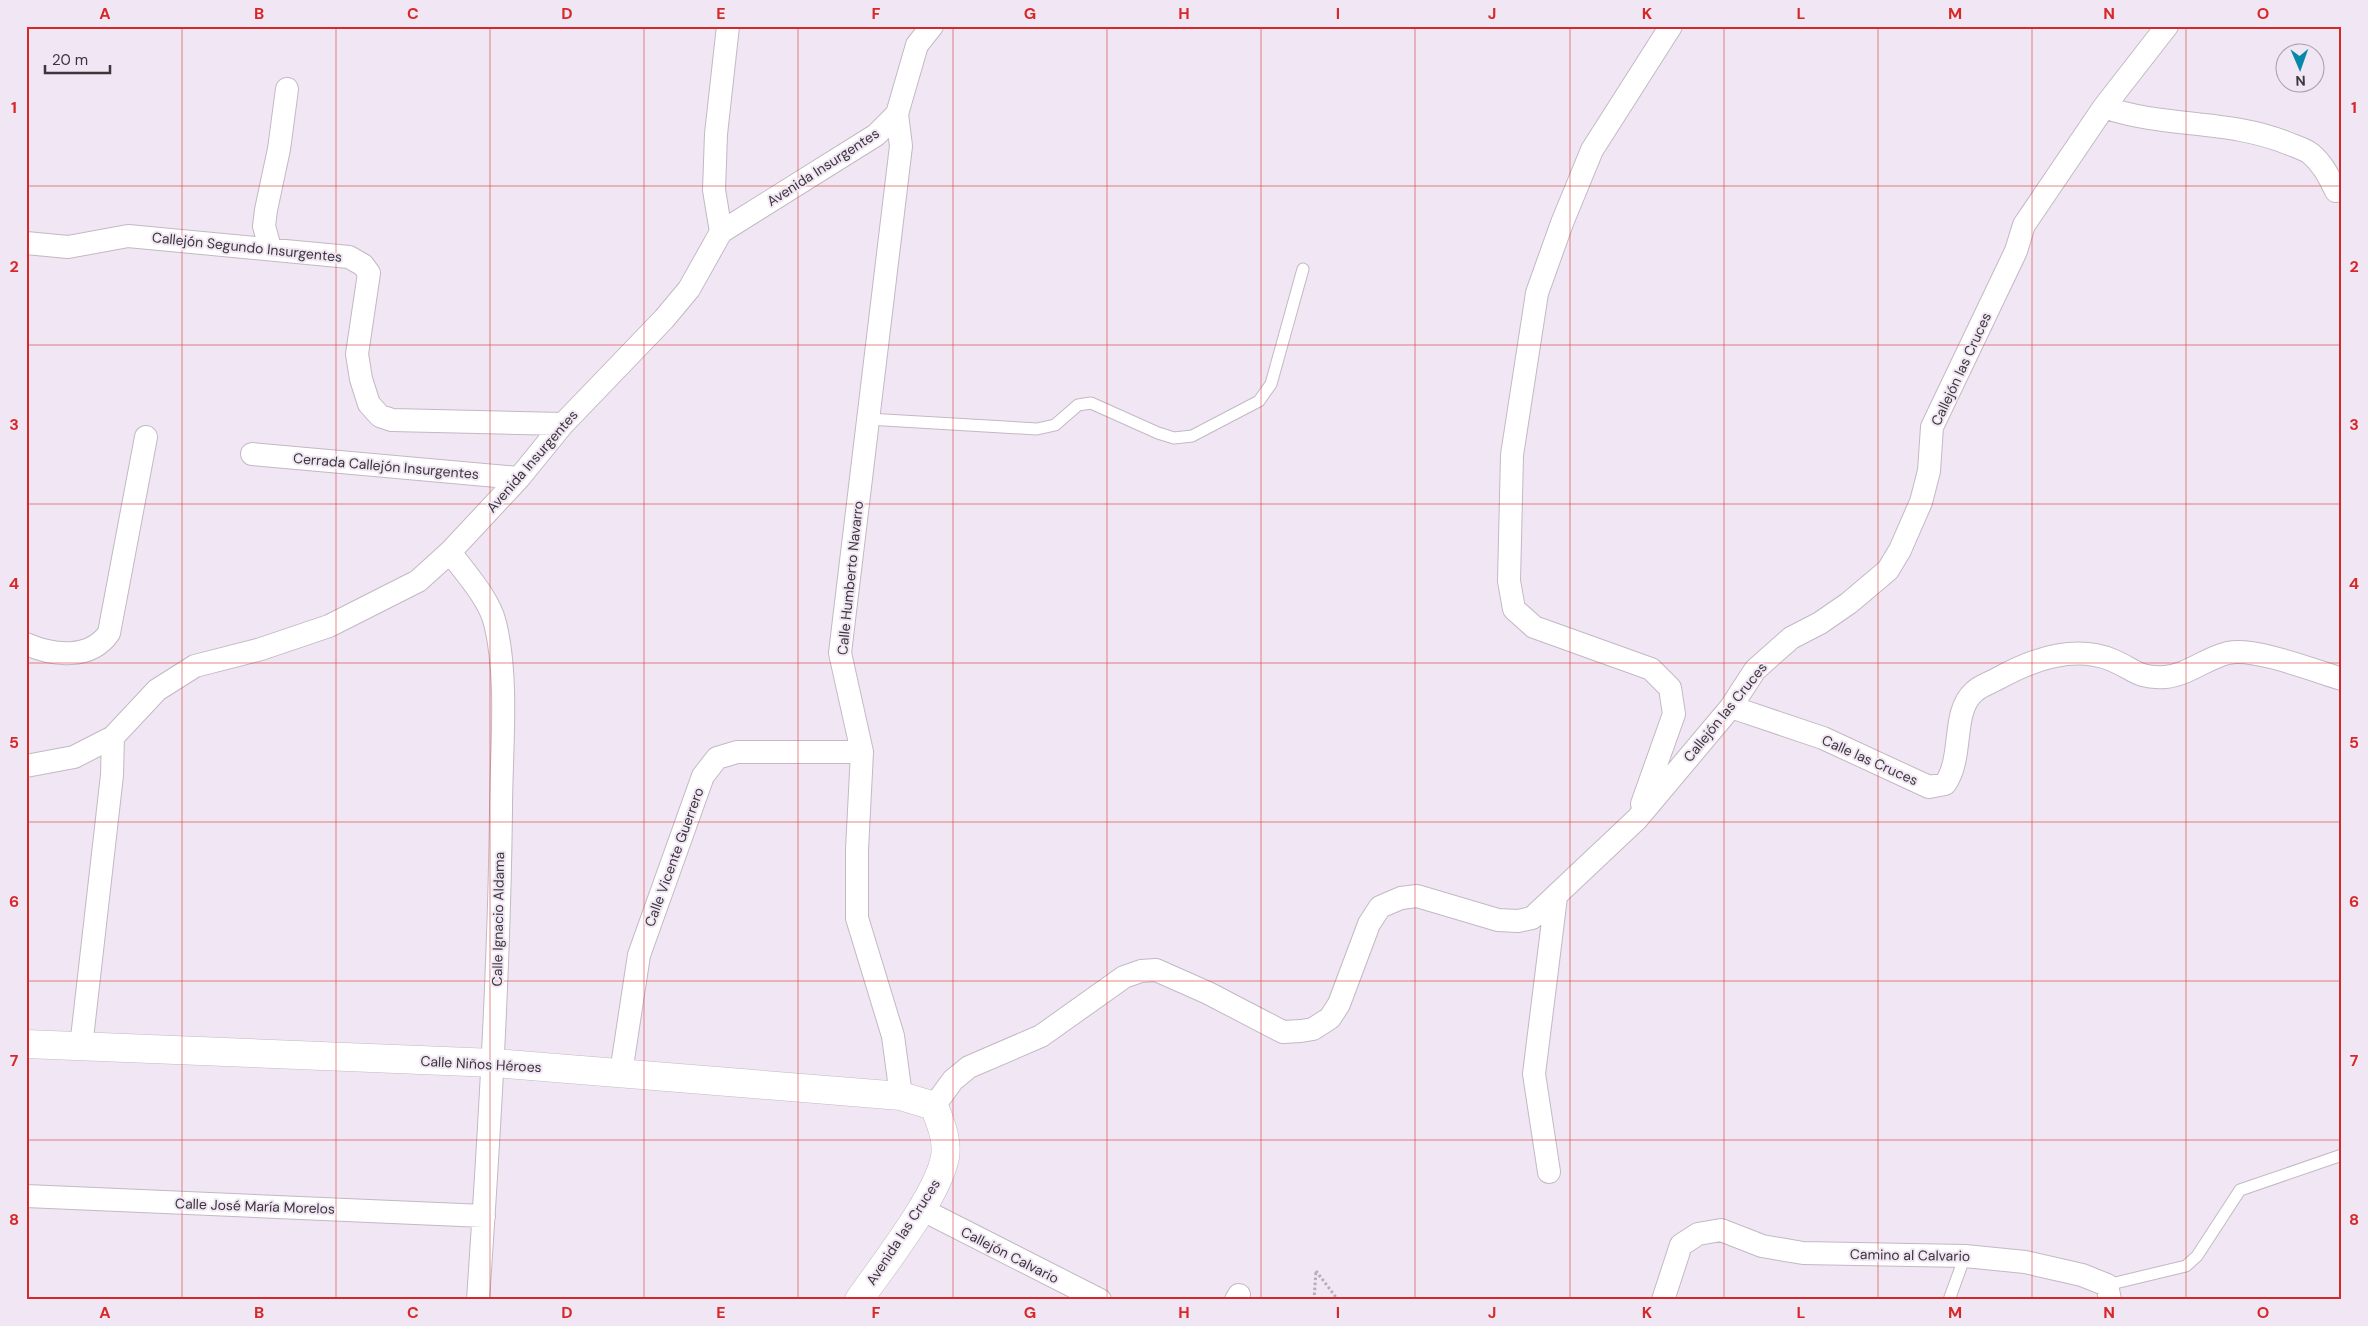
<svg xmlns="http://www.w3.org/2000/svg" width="2368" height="1326" font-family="'DM Sans',sans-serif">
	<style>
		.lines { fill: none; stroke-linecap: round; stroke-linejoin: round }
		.service-casing { stroke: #c3b8c4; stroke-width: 13 }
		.minor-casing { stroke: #c3b8c4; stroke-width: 24 }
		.tertiary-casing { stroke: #c3b8c4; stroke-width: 29 }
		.path { stroke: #b5adb7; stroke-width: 3; stroke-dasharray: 2.5 2.5; stroke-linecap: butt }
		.service { stroke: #fff; stroke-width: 11 }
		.minor { stroke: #fff; stroke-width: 22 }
		.tertiary { stroke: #fff; stroke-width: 28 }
		.grid { fill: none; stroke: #d62828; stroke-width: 1; stroke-opacity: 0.55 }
		.labels { text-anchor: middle; stroke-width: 4; stroke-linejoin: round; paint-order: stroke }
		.street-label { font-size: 14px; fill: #3a363b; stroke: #f1e6f3 }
		.neatline { fill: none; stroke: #d62828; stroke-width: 2 }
		.grid-label { font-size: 16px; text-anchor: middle; font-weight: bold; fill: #d62828 }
	</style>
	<rect width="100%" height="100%" fill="#f1e6f3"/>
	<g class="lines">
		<g class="service-casing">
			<path id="service" d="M868,419l169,10 18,-4 23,-20 13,-2 67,30 16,5 18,-2 67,-35 12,-17 32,-115
				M2107,1285l79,-19 11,-10 43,-66 102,-35
				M1949,1300l16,-44"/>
		</g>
		<g class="minor-casing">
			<path id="minor" d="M2104,107c59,21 124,12 183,36 7,3 18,6 24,11 12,10 18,23 25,37
				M897,114l4,32 -61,507 22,99 -5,98v68l36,118 8,60
				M721,232l-7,-42 2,-56 12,-108
				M26,243l42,4 60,-11 221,21 14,8 6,8 -12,81 4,25 8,25 11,12 12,4 171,4
				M270,248l-6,-22 2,-16 13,-61 8,-60
				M252,454l267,24
				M450,552c15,21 39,46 45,71 14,56 6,129 6,187 -2,164 -12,327 -23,490
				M26,644c28,12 64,16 83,-11l37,-196
				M1731,707l92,31 106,49 16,-3c19,-26 6,-72 29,-92 6,-6 16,-9 23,-13 34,-19 76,-35 115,-19 22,9 26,19 53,17 23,-2 41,-19 63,-24 26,-6 87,18 114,26
				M26,766l48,-9 39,-20 44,-47 38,-24 66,-17 68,-23 89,-45 32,-29 69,-74 44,-54 101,-105 25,-30 32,-57 155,-97 21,-21 20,-69 15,-19
				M1642,804l32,-90 -4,-26 -19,-19 -117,-42 -20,-18 -5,-28 3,-126 25,-162 25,-70 30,-73 79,-124
				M81,1047l31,-272 1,-38
				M621,1073l18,-118 64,-179 14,-18 20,-6h125
				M934,1106l19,-26 16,-13 72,-31 83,-59 17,-6 15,-1 52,23 75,39 18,-1 12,-2 17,-11 9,-14 30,-80 11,-17 21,-9 16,-2 81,24 20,1 14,-3 105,-99 94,-112 24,-37 36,-32 29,-15 29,-20 39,-33 12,-20 21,-48 8,-31 3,-44 84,-176 8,-26 80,-118 63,-81
				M1549,1172l-15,-98 22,-177
				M26,1196l458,20
				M921,1209l179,91
				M1236,1300l3,-5
				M1663,1300l18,-55 17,-11 23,-4 41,16 41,7 162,3 60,6 57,13 25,10 3,15"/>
		</g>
		<g class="tertiary-casing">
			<path id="tertiary" d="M26,1044l468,19 407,33 33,10c6,16 14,33 11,51 -7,39 -62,108 -86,143"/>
		</g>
		<path class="path" d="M1316,1271l22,29
			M1314,1300l2,-29"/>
		<use href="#service" class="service"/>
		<use href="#minor" class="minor"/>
		<use href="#tertiary" class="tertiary"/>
	</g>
	<path class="grid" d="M182,26v1274M336,26v1274M490,26v1274M644,26v1274M798,26v1274M953,26v1274M1107,26v1274M1261,26v1274M1415,26v1274M1570,26v1274M1724,26v1274M1878,26v1274M2032,26v1274M2186,26v1274M26,186h2316M26,345h2316M26,504h2316M26,663h2316M26,822h2316M26,981h2316M26,1140h2316"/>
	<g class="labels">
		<g class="street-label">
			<text transform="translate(823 167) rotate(-33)" y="5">Avenida Insurgentes</text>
			<text transform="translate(247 247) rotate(6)" y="5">Callejón Segundo Insurgentes</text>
			<text transform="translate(1961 369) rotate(-65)" y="5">Callejón las Cruces</text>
			<text transform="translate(532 461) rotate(-49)" y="5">Avenida Insurgentes</text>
			<text transform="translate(386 466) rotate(5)" y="5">Cerrada Callejón Insurgentes</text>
			<text transform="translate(850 578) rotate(-84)" y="5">Calle Humberto Navarro</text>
			<text transform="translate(1725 712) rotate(-51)" y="5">Callejón las Cruces</text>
			<text transform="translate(1870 760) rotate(24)" y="5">Calle las Cruces</text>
			<text transform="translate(674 857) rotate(-70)" y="5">Calle Vicente Guerrero</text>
			<text transform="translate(498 919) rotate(-89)" y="5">Calle Ignacio Aldama</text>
			<text transform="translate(481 1064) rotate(3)" y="5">Calle Niños Héroes</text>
			<text transform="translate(255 1206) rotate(2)" y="5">Calle José María Morelos</text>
			<text transform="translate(903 1232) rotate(-57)" y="5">Avenida las Cruces</text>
			<text transform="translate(1010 1255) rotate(27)" y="5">Callejón Calvario</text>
			<text transform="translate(1910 1255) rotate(1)" y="5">Camino al Calvario</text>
		</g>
	</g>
	<rect width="2368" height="1326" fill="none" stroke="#f1e6f3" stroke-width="55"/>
	<g transform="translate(2300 68) rotate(178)"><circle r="24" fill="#f1e6f3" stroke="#a8a0a9"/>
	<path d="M0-4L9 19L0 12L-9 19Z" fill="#0788aa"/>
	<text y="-8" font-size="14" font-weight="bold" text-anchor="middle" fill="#3a363b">N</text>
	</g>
	<path d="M45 65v8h65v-8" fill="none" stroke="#3a363b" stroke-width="2.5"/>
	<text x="52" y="65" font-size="15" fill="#3a363b" stroke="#f1e6f3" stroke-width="4" paint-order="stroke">20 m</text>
	<rect x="28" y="28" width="2312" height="1270" class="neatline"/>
	<g class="grid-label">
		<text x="105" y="19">A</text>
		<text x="259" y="19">B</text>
		<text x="413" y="19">C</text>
		<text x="567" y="19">D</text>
		<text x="721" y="19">E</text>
		<text x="876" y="19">F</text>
		<text x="1030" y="19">G</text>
		<text x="1184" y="19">H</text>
		<text x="1338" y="19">I</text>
		<text x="1492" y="19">J</text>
		<text x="1647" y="19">K</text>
		<text x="1801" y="19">L</text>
		<text x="1955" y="19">M</text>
		<text x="2109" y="19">N</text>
		<text x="2263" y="19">O</text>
		<text x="14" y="113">1</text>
		<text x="2354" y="113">1</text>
		<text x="14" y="272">2</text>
		<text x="2354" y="272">2</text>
		<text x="14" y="430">3</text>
		<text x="2354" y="430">3</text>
		<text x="14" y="589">4</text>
		<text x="2354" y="589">4</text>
		<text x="14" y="748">5</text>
		<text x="2354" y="748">5</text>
		<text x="14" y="907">6</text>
		<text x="2354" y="907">6</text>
		<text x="14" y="1066">7</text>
		<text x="2354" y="1066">7</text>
		<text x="14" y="1225">8</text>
		<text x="2354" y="1225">8</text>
		<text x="105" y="1318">A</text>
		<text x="259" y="1318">B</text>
		<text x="413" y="1318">C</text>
		<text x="567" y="1318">D</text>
		<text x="721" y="1318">E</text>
		<text x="876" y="1318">F</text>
		<text x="1030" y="1318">G</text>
		<text x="1184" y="1318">H</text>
		<text x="1338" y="1318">I</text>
		<text x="1492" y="1318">J</text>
		<text x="1647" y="1318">K</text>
		<text x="1801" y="1318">L</text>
		<text x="1955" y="1318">M</text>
		<text x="2109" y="1318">N</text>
		<text x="2263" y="1318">O</text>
	</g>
</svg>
